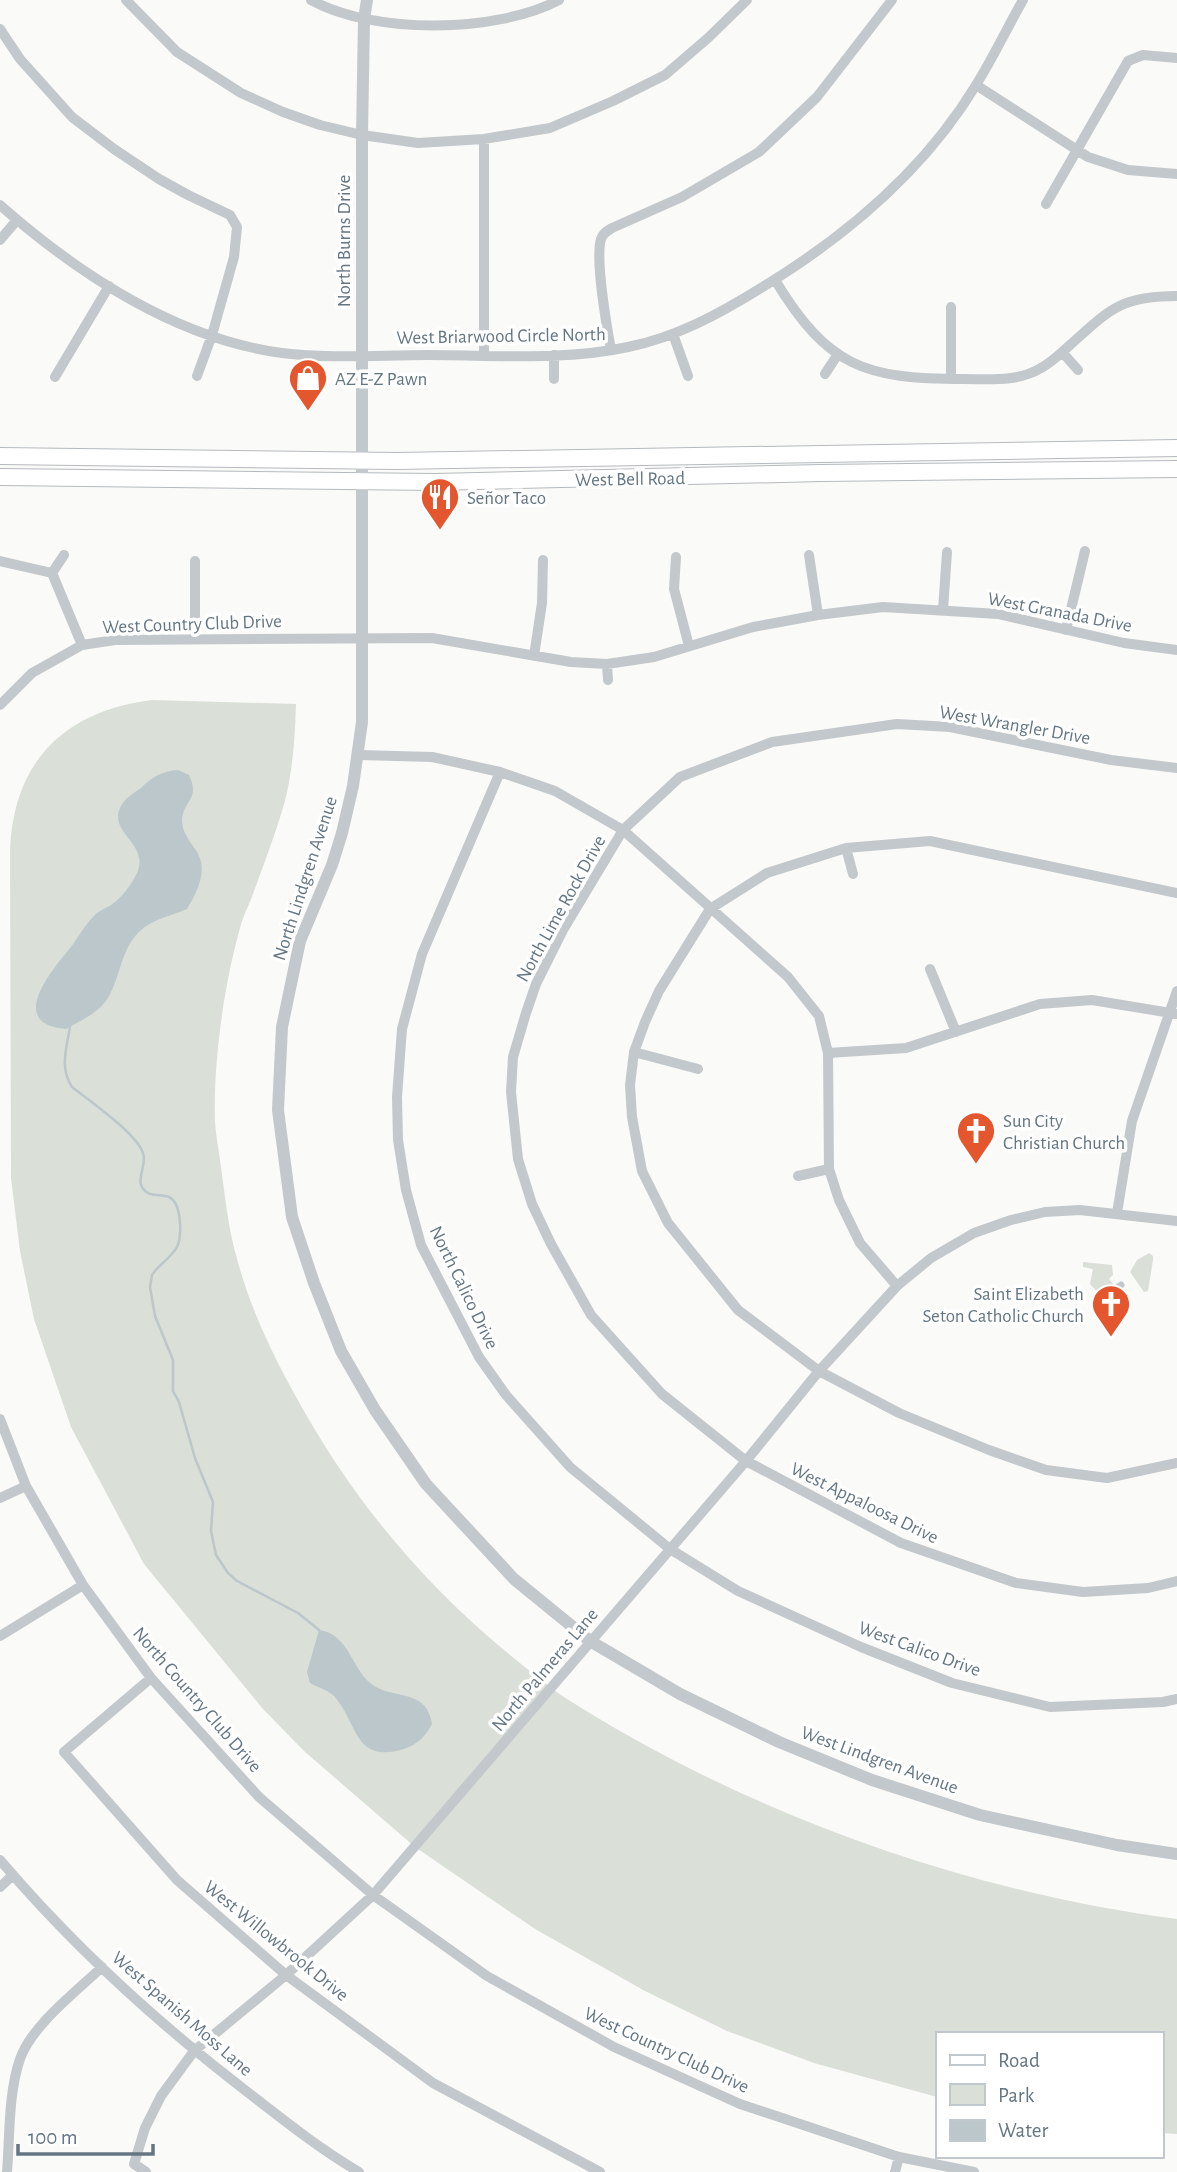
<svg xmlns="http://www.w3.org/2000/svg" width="1177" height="2172" font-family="'Alegreya Sans',sans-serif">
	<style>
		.green { fill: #dadfd7 }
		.water { fill: #bbc7cb }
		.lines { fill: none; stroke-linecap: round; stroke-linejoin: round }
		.stream { stroke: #bbc7cb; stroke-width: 2.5 }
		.primary-casing { stroke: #b5babe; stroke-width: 18 }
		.pedestrian { stroke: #c3c8cc; stroke-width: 7 }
		.minor { stroke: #c3c8cc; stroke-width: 10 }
		.tertiary { stroke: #c3c8cc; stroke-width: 12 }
		.primary { stroke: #fff; stroke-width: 16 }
		.labels { text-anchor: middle; stroke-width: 7; stroke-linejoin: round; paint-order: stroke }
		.street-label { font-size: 19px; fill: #657683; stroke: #fff }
		.poi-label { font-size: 19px; fill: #657683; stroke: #fff; text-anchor: start }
	</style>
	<rect width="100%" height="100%" fill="#fafaf8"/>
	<path class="green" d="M152,700l144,4c-1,33 -3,64 -11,97 -9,31 -21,63 -32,93 -4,11 -10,22 -13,34 -16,57 -27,134 -25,194 1,15 4,30 6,45 4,29 7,60 15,88 14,55 40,107 68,156 54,95 121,174 206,244 19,15 37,31 57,44 182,115 396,192 610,220v215l-16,-1v-99h-224v63l-123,-34 -87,-32 -82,-40 -110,-62 -120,-82 -111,-96 -41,-42 -119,-145 -73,-137 -37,-108 -14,-68 -9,-73 -1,-327c3,-89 54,-140 142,-151z
		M1149,1253l4,3v4l-5,31 -4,1 -14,-20 7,-12z
		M1083,1262l29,3 1,10 -4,4 5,6 -14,10 -10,-11 3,-15 -10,-2z"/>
	<path class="water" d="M178,770l11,5c12,25 -7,26 -7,46 0,8 4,14 8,21 3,4 7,9 9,14 8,17 -3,38 -12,53 -16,7 -35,10 -48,23 -19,18 -19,49 -33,69 -10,13 -26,20 -40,28 -61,-5 -13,-60 5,-82 8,-11 16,-25 26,-34 4,-3 9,-5 14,-8 10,-7 18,-17 24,-28 19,-33 -29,-43 -14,-71 4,-8 13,-13 20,-18 11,-11 21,-17 37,-18z
		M319,1630c32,4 32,43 57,57 22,12 51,3 56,37 -7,13 -14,20 -28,25 -51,15 -45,-25 -70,-53 -6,-6 -17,-9 -24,-13l-3,-11z"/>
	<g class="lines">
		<path class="stream" d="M70,1026c-3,22 -11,41 2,61 18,14 64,46 71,66 4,11 -5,22 -2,32 6,14 18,8 28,12 13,6 13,39 8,50 -6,11 -18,17 -25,28l-2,12 5,29 18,44v31l6,11 16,56 18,44 -2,29 5,24 12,18 9,8 61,32 21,17"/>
		<g class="primary-casing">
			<path id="primary" d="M0,456l396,5 781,-13
				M0,477l435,5 386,-9 356,-4"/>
		</g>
		<path class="pedestrian" d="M1024,1294l42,5
			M1098,1301l23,-16"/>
		<path class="minor" d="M126,0l51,52 64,41 42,19 37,13 42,10 56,8 66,-4 66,-11 63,-27 52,-26 43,-37 39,-38
			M311,0c64,35 185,33 248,0
			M0,29l20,30 52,58 42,32 45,30 29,16 42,20 7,12 -3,30 -22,78 -15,41
			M976,85l112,72 40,13 49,4
			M484,139v216
			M1046,204l82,-143 15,-6 34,3
			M0,205c78,69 177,134 282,148 48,6 98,2 146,2 66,0 136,6 200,-8 49,-10 91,-33 133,-59 84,-51 163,-117 215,-203 17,-27 31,-57 47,-85
			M0,240l17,-20
			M775,280c53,87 89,99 189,99 26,0 54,3 77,-11 11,-6 20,-15 29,-23 40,-36 51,-49 107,-49
			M951,307v72
			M673,334l15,42
			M611,350c-4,-22 -16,-92 -10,-111 2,-6 6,-8 11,-11l70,-31 77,-45 58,-55 75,-97
			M1062,352l16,18
			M554,355v24
			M825,374l13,-20
			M55,377l54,-91
			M809,555l9,60
			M676,557l-2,32 15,57
			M0,561l52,12 30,72
			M195,561v77
			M52,573l12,-18
			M943,610l4,-58
			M1066,630l19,-79
			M534,656l8,-53 1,-43
			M607,664l1,16
			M0,705l32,-32 50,-28 33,-5 317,-2 139,24 36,2 47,-7 99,-30 65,-12 65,-8 115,7 126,29 53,7
			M359,755l73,2 68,15 55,19 68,39 165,147 31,39 9,37 1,116 10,31 21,43 37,43
			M1177,768l-66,-8 -161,-33 -53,-3 -125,18 -92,35 -57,53 -60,100 -27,54 -10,29 -13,44 -2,35 7,67 14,45 19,40 40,71 71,79 84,67 155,82 115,40 67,9 65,-4 29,-7
			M500,772l-78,182 -20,75 -5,68 1,43 8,50 15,55 58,112 27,38 64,72 100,82 68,42 123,56 91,36 98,24 113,-5 14,-3
			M846,848l7,26
			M1177,893l-247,-52 -84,7 -79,25 -57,36 -51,82 -14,31 -11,30 -4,33 2,32 10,54 26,52 70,87 81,61 80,42 90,37 57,20 61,8 70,-15
			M930,969l26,63
			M634,1052l64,17
			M828,1053l78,-5 134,-44 52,-4 85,14
			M798,1176l31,-7
			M1117,1213l15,-92 45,-130
			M0,1419l26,67 57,99 68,93 108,119 114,98 114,81 127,71 126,57 159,53 75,15
			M0,1498l26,-12
			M0,1636l83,-51
			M151,1678l-87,74 113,128 109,95 147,108 167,89
			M0,1860c74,87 160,165 250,234 36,28 70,55 109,78
			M0,1887l13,-12
			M7,2172c3,-36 1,-78 13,-113 12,-34 56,-67 82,-92
			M146,2172l-12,-8 11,-36 16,-32 33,-45 92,-76 87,-80 373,-434 73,-90 78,-85 34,-28 43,-25 37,-13 34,-8 35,-2 97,11
			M895,2172l4,-15"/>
		<path class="tertiary" d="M367,0l-3,19 -2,116v587l-9,64 -11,47 -10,32 -32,76 -18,86 -4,83 14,107 22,66 27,68 34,59 51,74 88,95 76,62 90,53 99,48 93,38 108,35 137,30 60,9"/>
		<use href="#primary" class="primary"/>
	</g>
	<defs>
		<g id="shop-pin" transform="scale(2.0125)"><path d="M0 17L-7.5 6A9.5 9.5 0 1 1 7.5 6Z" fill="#e4572e" stroke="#fff"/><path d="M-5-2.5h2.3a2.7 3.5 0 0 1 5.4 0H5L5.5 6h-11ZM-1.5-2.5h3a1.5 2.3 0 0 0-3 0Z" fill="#fff"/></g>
		<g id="restaurant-pin" transform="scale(2.0125)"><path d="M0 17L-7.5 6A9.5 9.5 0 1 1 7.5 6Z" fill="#e4572e" stroke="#fff"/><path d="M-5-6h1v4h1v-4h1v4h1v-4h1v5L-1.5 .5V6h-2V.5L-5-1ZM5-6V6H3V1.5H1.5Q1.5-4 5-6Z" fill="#fff"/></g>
		<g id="church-pin" transform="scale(2.0125)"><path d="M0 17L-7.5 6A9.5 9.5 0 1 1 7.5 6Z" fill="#e4572e" stroke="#fff"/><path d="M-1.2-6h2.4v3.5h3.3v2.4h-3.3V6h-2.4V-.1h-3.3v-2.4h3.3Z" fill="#fff"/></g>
	</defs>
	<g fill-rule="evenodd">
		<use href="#shop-pin" x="308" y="378"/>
		<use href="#restaurant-pin" x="440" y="497"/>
		<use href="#church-pin" x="976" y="1131"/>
		<use href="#church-pin" x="1111" y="1304"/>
	</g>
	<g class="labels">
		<g class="street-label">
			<text transform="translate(343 241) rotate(-90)" y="7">North Burns Drive</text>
			<text transform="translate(501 335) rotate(-1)" y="7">West Briarwood Circle North</text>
			<text transform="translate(630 478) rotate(-1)" y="7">West Bell Road</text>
			<text transform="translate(1060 611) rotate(11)" y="7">West Granada Drive</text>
			<text transform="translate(192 623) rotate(-2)" y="7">West Country Club Drive</text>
			<text transform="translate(1015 724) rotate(10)" y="7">West Wrangler Drive</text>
			<text transform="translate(304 878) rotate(-72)" y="7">North Lindgren Avenue</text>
			<text transform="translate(560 908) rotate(-61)" y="7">North Lime Rock Drive</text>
			<text transform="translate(465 1287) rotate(64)" y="7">North Calico Drive</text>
			<text transform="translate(865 1502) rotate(26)" y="7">West Appaloosa Drive</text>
			<text transform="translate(920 1648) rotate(20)" y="7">West Calico Drive</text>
			<text transform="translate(544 1669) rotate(-50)" y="7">North Palmeras Lane</text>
			<text transform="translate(198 1699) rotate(49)" y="7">North Country Club Drive</text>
			<text transform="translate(880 1759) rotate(20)" y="7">West Lindgren Avenue</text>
			<text transform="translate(277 1940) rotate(39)" y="7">West Willowbrook Drive</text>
			<text transform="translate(183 2013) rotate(41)" y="7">West Spanish Moss Lane</text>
			<text transform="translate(667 2049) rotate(25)" y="7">West Country Club Drive</text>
		</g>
		<g class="poi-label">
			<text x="335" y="385">AZ E-Z Pawn</text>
			<text x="467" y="504">Señor Taco</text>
			<text x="1003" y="1127">Sun City<tspan x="1003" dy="22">Christian Church</tspan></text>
			<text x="1084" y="1300" text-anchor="end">Saint Elizabeth<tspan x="1084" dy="22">Seton Catholic Church</tspan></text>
		</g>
	</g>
	<rect x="936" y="2032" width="228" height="126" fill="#ffffff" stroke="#c1c8cd" stroke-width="2"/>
	<rect x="950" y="2055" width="35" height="10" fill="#ffffff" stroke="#c1c8cd" stroke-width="2"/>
	<text x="998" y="2067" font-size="21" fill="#657683">Road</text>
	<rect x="950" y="2084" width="35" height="21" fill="#dadfd7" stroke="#c1c8cd" stroke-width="2"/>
	<text x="998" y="2102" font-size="21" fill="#657683">Park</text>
	<rect x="950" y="2120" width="35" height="21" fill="#bbc7cb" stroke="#c1c8cd" stroke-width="2"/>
	<text x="998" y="2137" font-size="21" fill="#657683">Water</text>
	<path d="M18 2144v10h135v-10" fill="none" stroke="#657683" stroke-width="3.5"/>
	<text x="28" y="2144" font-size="21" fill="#657683" stroke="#ffffff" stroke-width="5" paint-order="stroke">100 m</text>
</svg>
